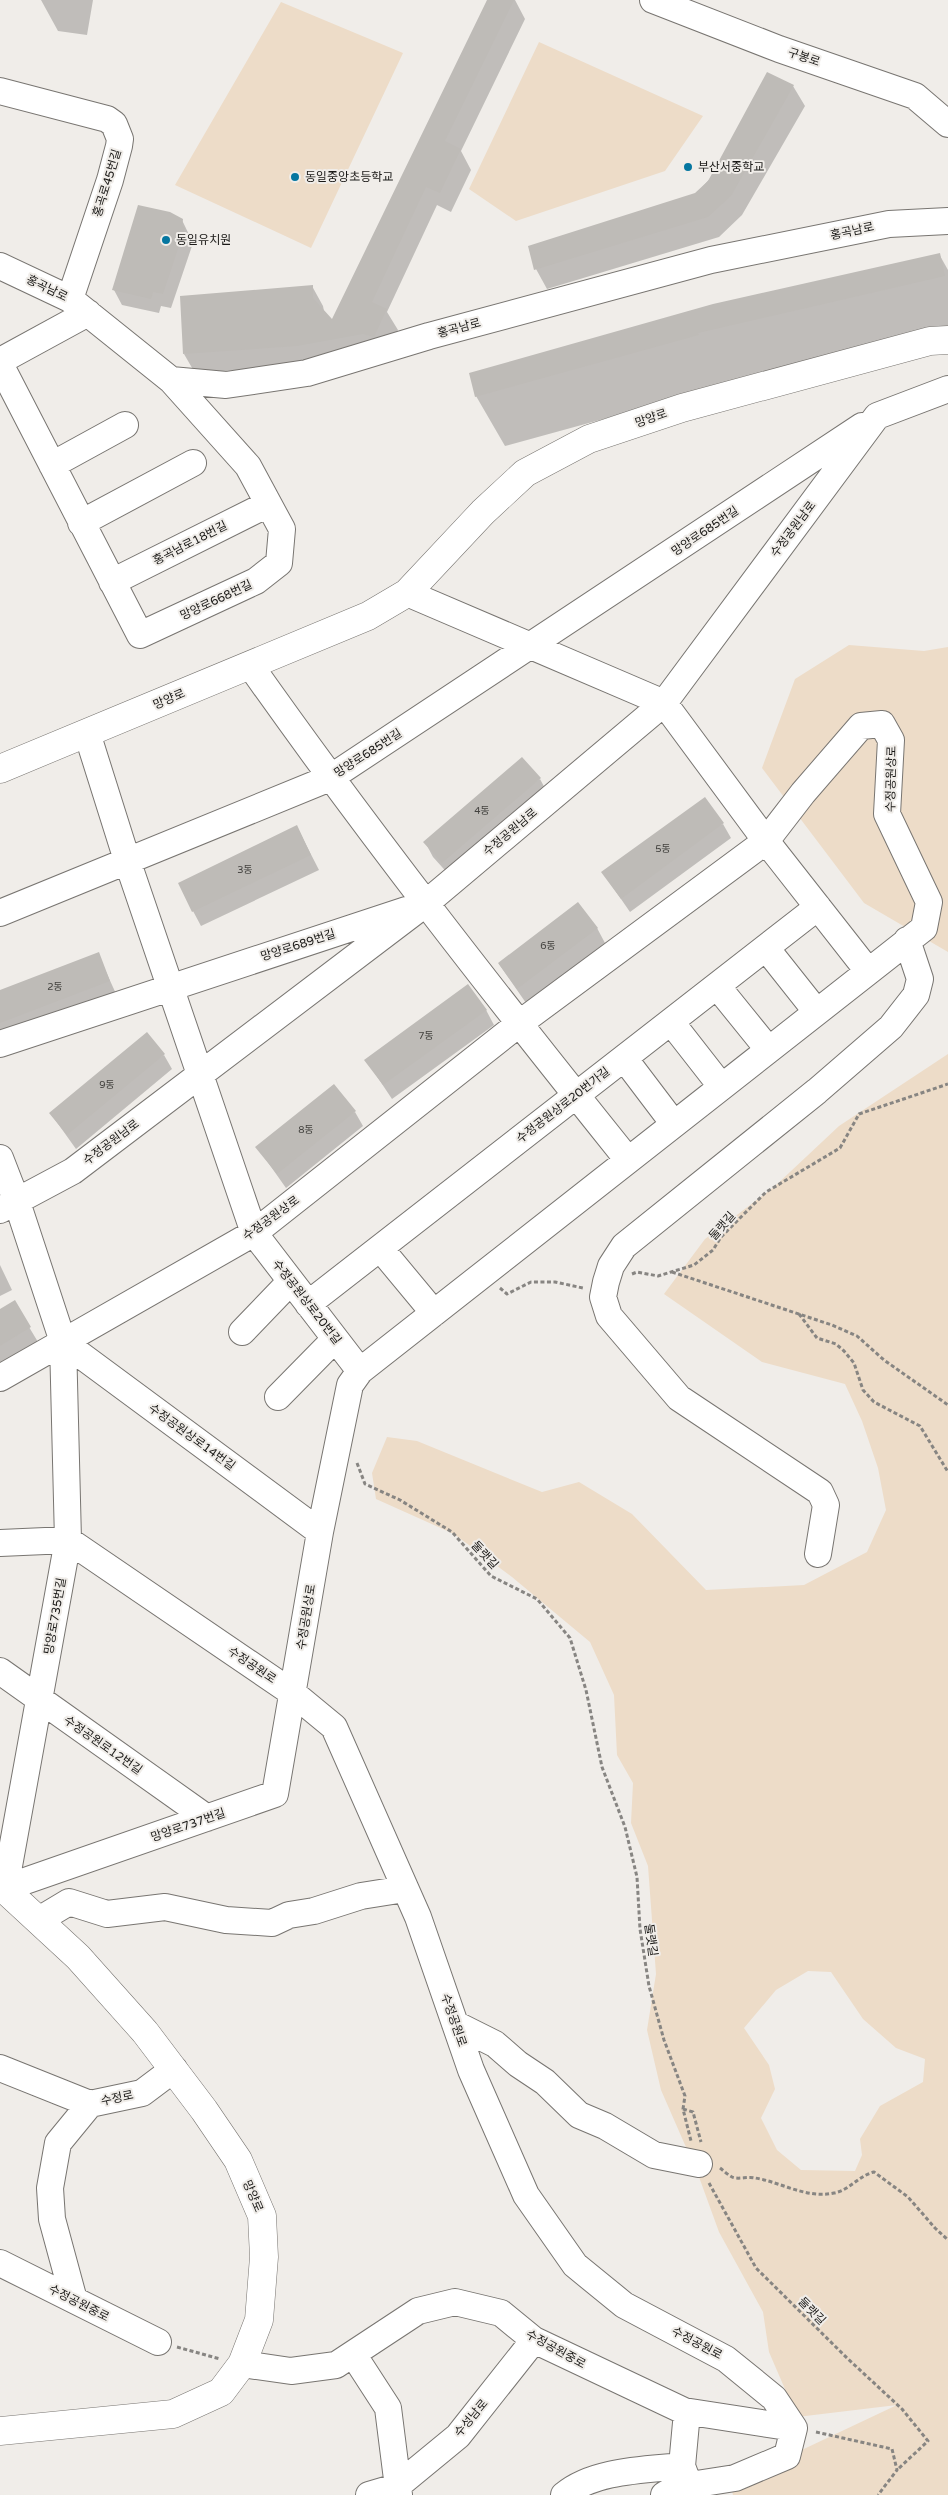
<svg xmlns="http://www.w3.org/2000/svg" width="948" height="2495" font-family="'Varela Round','Noto Sans KR',sans-serif">
	<style>
		.green { fill: #eddcc8; fill-rule: evenodd }
		.shadow { fill: #0003 }
		.building { fill: #bebbb7 }
		.lines { fill: none; stroke-linecap: round; stroke-linejoin: round }
		.minor-casing { stroke: #787571; stroke-width: 28 }
		.major-casing { stroke: #787571; stroke-width: 29 }
		.path { stroke: #878582; stroke-width: 3; stroke-dasharray: 4 2.5; stroke-linecap: butt }
		.minor { stroke: #fff; stroke-width: 26 }
		.major { stroke: #fff; stroke-width: 28 }
		.poi-dot { fill: #0576a0; stroke: #f0ede9; stroke-width: 2 }
		.labels { text-anchor: middle; stroke-width: 4; stroke-linejoin: round; paint-order: stroke }
		.number-label { font-size: 10px; fill: #43423f }
		.street-label { font-size: 12px; fill: #1a1917; stroke: #f0ede9 }
		.poi-label { font-size: 12px; fill: #1a1917; stroke: #f0ede9; text-anchor: start }
	</style>
	<rect width="100%" height="100%" fill="#f0ede9"/>
	<path class="green" d="M281,2l122,51 -92,195 -136,-63z
		M539,42l164,74 -38,55 -149,50 -47,-32z
		M849,645l75,6 24,-4v305l-84,-49 -102,-135 33,-89z
		M948,1054v1441h-215l-3,-11 167,-79 -100,12 -28,-65 -6,-40 -44,-80 -20,-55 -38,-87 -14,-60 9,-56 -8,-108 -17,-43 2,-40 -16,-28 -3,-60 -24,-53 -78,-65 -58,-43 -78,-35 -4,-26 15,-36 30,4 125,51 37,-10 53,32 74,76 98,-5 63,-33 19,-42 -8,-42 -16,-47 -17,-37 -83,-22 -98,-68 41,-55 69,-52 65,-61zM808,1971l23,1 32,47 33,29 29,11 -2,23 -43,24 -20,33 2,16 -7,16 -54,-1 -24,-20 -16,-32 14,-29 -6,-24 -25,-37 32,-38z"/>
	<path class="shadow" d="M41,0h52l-6,35 -29,-4z
		M488,0h27l10,19 -64,132 10,19 -20,42 -14,-7 -50,107 11,18 -15,27 -74,8 -114,8 -11,-19 128,-68 11,20 1,5 8,10z
		M793,86l12,20 -63,109 -23,22 -172,52 -11,-20 160,-75z
		M182,220l11,23 -22,65 -10,-2 -2,7 -37,-8 -8,-15z
		M939,254l9,16v62l-221,53 -222,61 -29,-50z
		M540,779l8,15 -97,83 -18,-20 -8,-15z
		M723,824l8,14 -101,74 -27,-39z
		M297,827l22,43 -118,56 -8,-15z
		M597,928l8,15 -79,60 -27,-39z
		M98,954l19,42 -117,39v-43z
		M486,1010l8,15 -102,74 -26,-39z
		M164,1055l8,14 -96,80 -25,-35z
		M355,1112l8,14 -77,62 -29,-41z
		M0,1265l12,25 -12,6z
		M14,1302l24,40 -38,23v-54z"/>
	<path class="building" d="M487,0h27l-69,141 16,8 -21,44 -14,-6 -54,115 15,7 -13,28 -11,-3 -66,12 -114,8 -3,-58 133,-11v13l19,21z
		M767,72l27,13 -63,111 -23,21 -174,53 -6,-24 167,-53 13,-12z
		M138,205l32,7 13,7 -1,7 3,2 -22,66 -10,-2 -2,7 -39,-9z
		M940,253l5,23 -247,57 1,2 -224,62 -6,-24 244,-69z
		M522,757l19,21 -99,85 -19,-21z
		M705,797l19,26 -103,76 -20,-27z
		M297,825l14,30 -119,57 -14,-29z
		M578,902l20,26 -81,61 -19,-26z
		M99,952l11,29 -110,42v-33z
		M468,984l19,26 -104,75 -19,-25z
		M147,1032l18,22 -98,81 -18,-22z
		M334,1084l22,27 -79,63 -22,-27z
		M15,1300l16,27 -31,19v-37z"/>
	<g class="lines">
		<g class="minor-casing">
			<path id="minor" d="M653,0l126,49 136,47 33,28
				M0,91l107,28 7,5 6,15 -1,7 -9,34 -40,119
				M0,266l70,33 101,81 55,5 81,-12 122,-37 282,-76 178,-36 59,-3
				M0,361l88,-48
				M0,364l140,271 116,-54 23,-18 3,-34 -34,-63 -77,-86
				M52,465l73,-40
				M81,523l112,-60
				M112,582l156,-78
				M407,593l257,110 102,138 102,130
				M250,665c120,170 248,333 378,495
				M87,733l40,127 127,373 106,138
				M0,913l330,-135 532,-352
				M766,948l50,63
				M717,986l51,63
				M671,1022l50,64
				M0,1044l406,-134
				M624,1058l50,66
				M0,1158l17,44 46,140 5,198 -63,348 270,-94 45,-262 30,-147 10,-14 564,-443 5,-26 -42,-88 4,-74 -9,-16 -21,2 -58,67 -37,48 -246,182 -266,210 -254,145
				M0,1210l73,-39 352,-267 239,-201 213,-287 71,-27
				M380,1248l54,65
				M308,1304l510,-397
				M242,1332l49,-51
				M63,1342l257,190
				M278,1397l57,-58
				M0,1543l68,-3 226,154 40,33 84,190 53,153 55,125 49,70 49,40 102,54 48,39 20,30 -7,28 -52,22 -58,9 -13,8
				M818,1554l8,-49 -6,-13 -141,-94 -70,-82 -6,-19 3,-15 5,-16 13,-20 193,-155 74,-64 25,-32 4,-16 -13,-39
				M0,1671l207,147
				M39,1920l30,-18 38,12 58,-7 61,13 46,3 17,-8 25,-4 47,-15 44,-7
				M455,2024l40,20 23,20 27,18 34,33 26,11 49,29 45,9
				M0,2068l90,36 52,-11 32,-24
				M0,2263l158,79
				M74,2300l-22,-81 -2,-31 8,-45 32,-39
				M353,2354l35,54 11,87
				M242,2364l49,7 45,-6 82,-54 37,-9 46,11 33,27 150,71 110,17
				M682,2466l5,-54
				M369,2495l27,-8 62,-51 76,-96
				M564,2495c30,-25 81,-25 118,-29l7,19"/>
		</g>
		<g class="major-casing">
			<path id="major" d="M0,769l368,-153 39,-23 76,-81 42,-39 64,-34 93,-31 248,-67 18,-1
				M0,1885l78,72 67,75 59,78 34,50 24,56 2,41 -5,63 -17,44 -21,28 -48,22 -173,17"/>
		</g>
		<path class="path" d="M672,1272l160,53 25,11 27,24 64,45
			M632,1274l5,-2 21,4 36,-11 19,-15 8,-13 45,-45 74,-44 19,-34 89,-30
			M500,1288l7,6 24,-12h24l28,6
			M799,1314l18,24 19,6 8,7 10,12 9,27 11,12 46,24 28,46
			M357,1463l8,21 35,16 52,32 39,44 46,23 33,39 16,52 16,77 23,60 12,50 3,52 9,57 15,54 21,56 -2,13 8,32
			M683,2109l10,3 8,30
			M720,2168c4,3 8,7 12,9 6,3 16,-1 23,1 26,4 51,21 79,15 16,-3 24,-17 40,-21l34,25 27,31 13,12
			M709,2183l47,85 91,90 55,51 26,32 -31,29
			M177,2347l43,12
			M816,2432l76,17 5,21 -19,25"/>
		<use href="#minor" class="minor"/>
		<use href="#major" class="major"/>
	</g>
	<g class="poi-dot">
		<circle cx="688" cy="167" r="5"/>
		<circle cx="295" cy="177" r="5"/>
		<circle cx="166" cy="240" r="5"/>
	</g>
	<g class="labels">
		<g class="number-label">
			<text x="482" y="814">4동</text>
			<text x="663" y="852">5동</text>
			<text x="245" y="873">3동</text>
			<text x="548" y="949">6동</text>
			<text x="55" y="990">2동</text>
			<text x="426" y="1039">7동</text>
			<text x="107" y="1088">9동</text>
			<text x="306" y="1133">8동</text>
		</g>
		<g class="street-label">
			<text transform="translate(804 57) rotate(19)" y="4">구봉로</text>
			<text transform="translate(107 183) rotate(-73)" y="4">홍곡로45번길</text>
			<text transform="translate(852 231) rotate(-12)" y="4">홍곡남로</text>
			<text transform="translate(47 288) rotate(26)" y="4">홍곡남로</text>
			<text transform="translate(459 328) rotate(-15)" y="4">홍곡남로</text>
			<text transform="translate(651 418) rotate(-19)" y="4">망양로</text>
			<text transform="translate(793 529) rotate(-53)" y="4">수정공원남로</text>
			<text transform="translate(705 531) rotate(-34)" y="4">망양로685번길</text>
			<text transform="translate(190 543) rotate(-27)" y="4">홍곡남로18번길</text>
			<text transform="translate(216 600) rotate(-25)" y="4">망양로668번길</text>
			<text transform="translate(169 699) rotate(-23)" y="4">망양로</text>
			<text transform="translate(368 753) rotate(-33)" y="4">망양로685번길</text>
			<text transform="translate(891 779) rotate(-89)" y="4">수정공원상로</text>
			<text transform="translate(510 832) rotate(-40)" y="4">수정공원남로</text>
			<text transform="translate(298 945) rotate(-18)" y="4">망양로689번길</text>
			<text transform="translate(563 1105) rotate(-38)" y="4">수정공원상로20번가길</text>
			<text transform="translate(111 1142) rotate(-37)" y="4">수정공원남로</text>
			<text transform="translate(271 1218) rotate(-36)" y="4">수정공원상로</text>
			<text transform="translate(722 1226) rotate(-49)" y="4">둘랫길</text>
			<text transform="translate(307 1302) rotate(52)" y="4">수정공원상로20번길</text>
			<text transform="translate(192 1437) rotate(36)" y="4">수정공원상로14번길</text>
			<text transform="translate(485 1555) rotate(47)" y="4">둘랫길</text>
			<text transform="translate(55 1616) rotate(-80)" y="4">망양로735번길</text>
			<text transform="translate(306 1617) rotate(-81)" y="4">수정공원상로</text>
			<text transform="translate(252 1665) rotate(34)" y="4">수정공원로</text>
			<text transform="translate(103 1745) rotate(35)" y="4">수정공원로12번길</text>
			<text transform="translate(188 1825) rotate(-19)" y="4">망양로737번길</text>
			<text transform="translate(651 1940) rotate(82)" y="4">둘랫길</text>
			<text transform="translate(454 2020) rotate(71)" y="4">수정공원로</text>
			<text transform="translate(117 2098) rotate(-12)" y="4">수정로</text>
			<text transform="translate(253 2196) rotate(67)" y="4">망양로</text>
			<text transform="translate(79 2303) rotate(27)" y="4">수정공원중로</text>
			<text transform="translate(812 2311) rotate(45)" y="4">둘랫길</text>
			<text transform="translate(697 2343) rotate(28)" y="4">수정공원로</text>
			<text transform="translate(556 2349) rotate(29)" y="4">수정공원중로</text>
			<text transform="translate(471 2418) rotate(-50)" y="4">수성남로</text>
		</g>
		<g class="poi-label">
			<text x="698" y="171">부산서중학교</text>
			<text x="305" y="181">동일중앙초등학교</text>
			<text x="176" y="244">동일유치원</text>
		</g>
	</g>
</svg>
